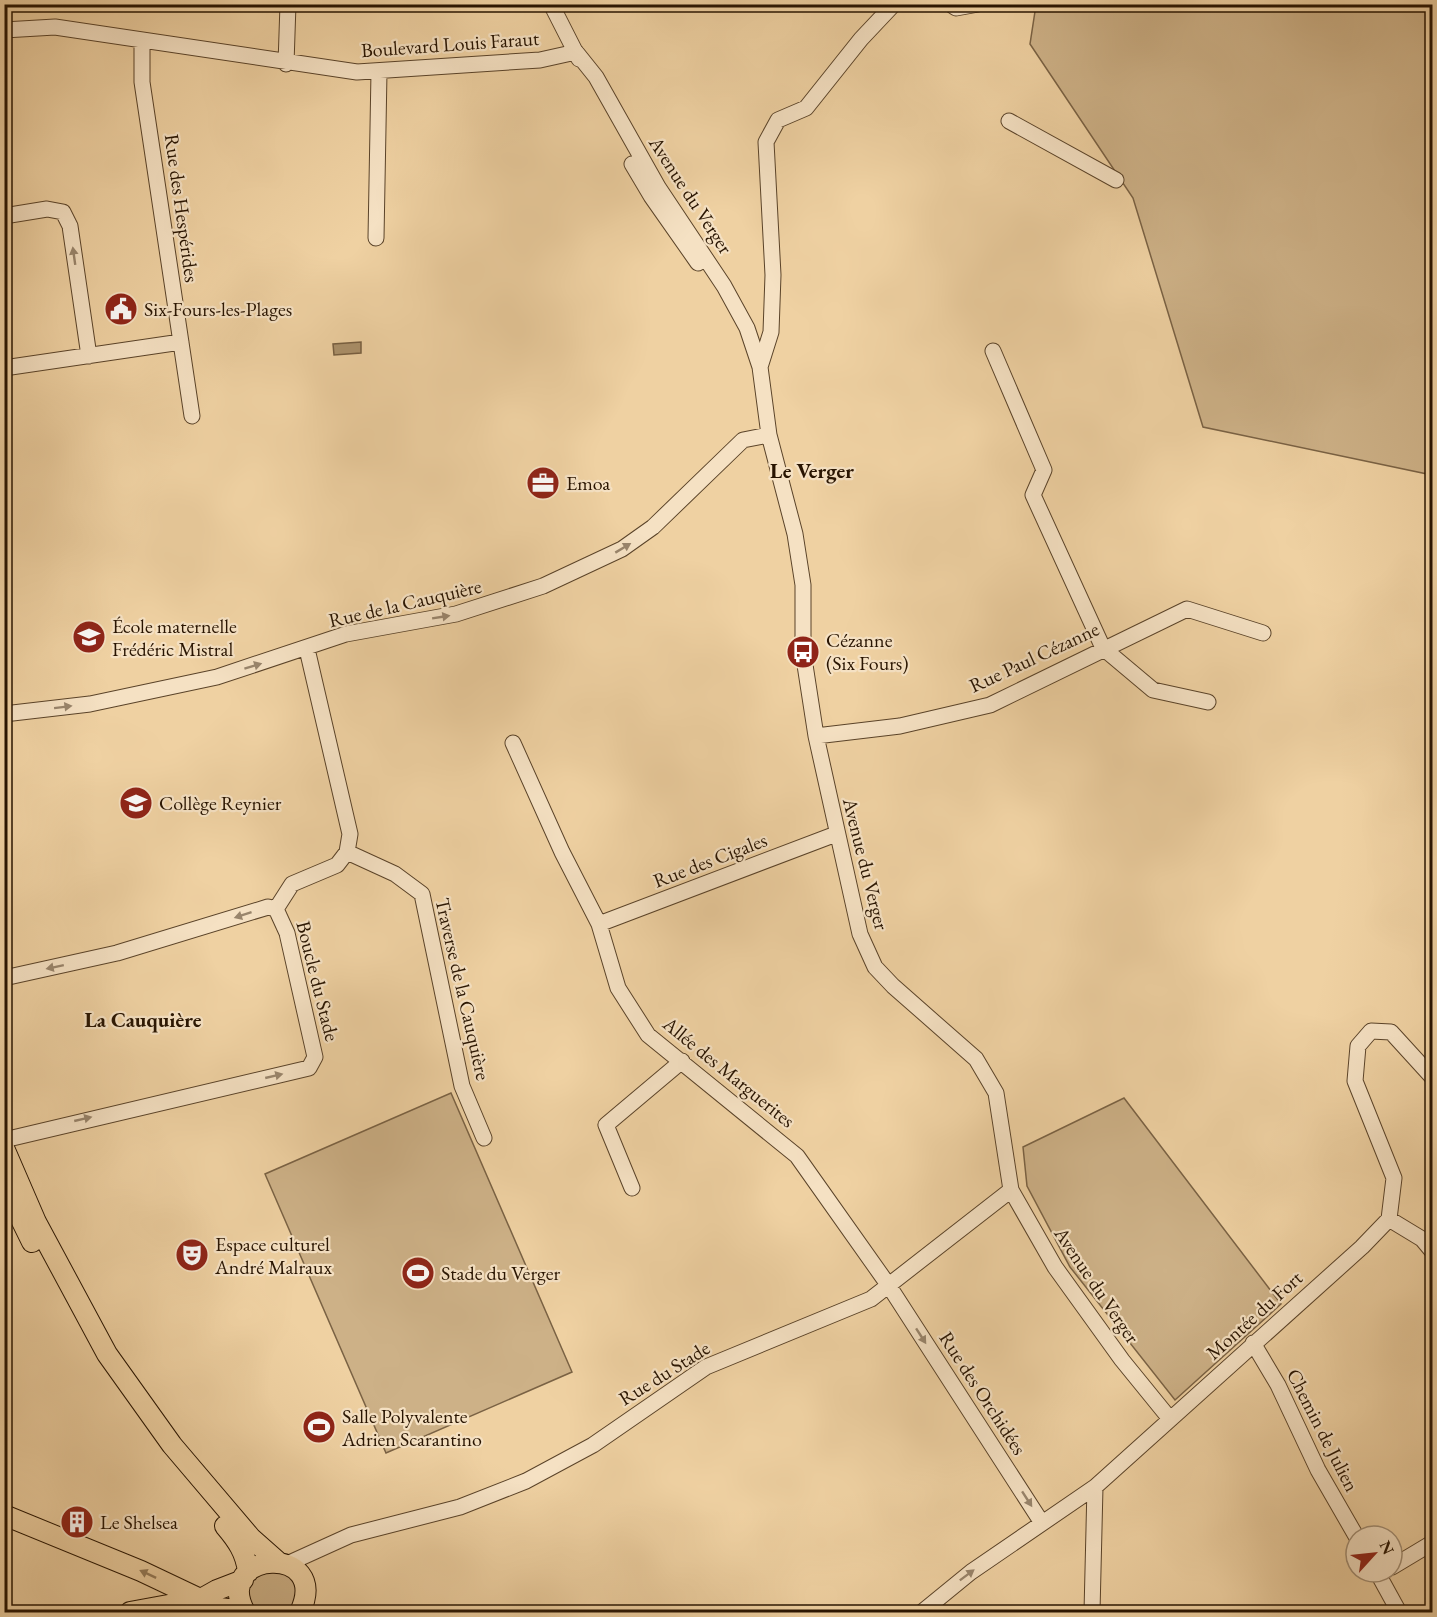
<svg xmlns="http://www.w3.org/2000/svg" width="1437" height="1617" font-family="'EB Garamond',serif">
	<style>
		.green { fill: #cdb187; stroke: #7a6244; stroke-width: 1.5 }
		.water { fill: #ab916b; stroke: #775f41; stroke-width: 1.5 }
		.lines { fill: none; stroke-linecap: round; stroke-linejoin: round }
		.minor-casing { stroke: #5a4329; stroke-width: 17 }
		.major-casing { stroke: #281401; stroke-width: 22 }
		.minor { stroke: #f5e1c3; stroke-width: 15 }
		.major { stroke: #efd1a2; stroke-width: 20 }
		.oneway { fill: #99856c }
		.oneway2 { fill: #957c5a }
		.labels { text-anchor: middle; stroke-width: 4.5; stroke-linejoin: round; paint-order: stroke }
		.street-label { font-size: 20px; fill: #281401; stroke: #f5e1c3 }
		.poi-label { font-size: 20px; fill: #281401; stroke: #f5e1c3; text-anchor: start }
		.neighbourhood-label { font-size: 21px; font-weight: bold; fill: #281401; stroke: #f5e1c3 }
	</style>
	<rect width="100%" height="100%" fill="#efd1a2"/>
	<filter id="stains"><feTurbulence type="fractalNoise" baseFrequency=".00333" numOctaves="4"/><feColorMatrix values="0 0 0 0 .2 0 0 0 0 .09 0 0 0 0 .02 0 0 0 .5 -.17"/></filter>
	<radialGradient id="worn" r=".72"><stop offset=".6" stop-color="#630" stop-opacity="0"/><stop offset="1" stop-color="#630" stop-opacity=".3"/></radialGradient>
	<path class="green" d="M1036,5h396v470l-229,-48 -70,-229 -103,-154z
		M451,1093l121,279 -186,81 -121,-279z
		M1124,1098l157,206 -106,96 -105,-133 -43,-81 -4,-39z
		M293,1569l7,43h-55l3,-40z"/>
	<path class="water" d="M361,342v11l-27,2 -1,-11z"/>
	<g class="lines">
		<g class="minor-casing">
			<path id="minor" d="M551,4l28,55
				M950,4l6,4 22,-4
				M4,30l51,-3 302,45 183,-12 36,-8
				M142,41v41l50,334
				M576,52l20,25 62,110 66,99 23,42 13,39 9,68 26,99 8,51v67l13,84 44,198 15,33 18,19 83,73 20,34 15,97 44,77 67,93 48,59
				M286,64l2,-60
				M1009,121l107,59
				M632,164l19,32 47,67
				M4,216l43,-7 16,3 7,14 19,130
				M376,238l3,-166
				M993,351l51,119 -11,25 70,153 50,42 55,12
				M760,367l11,-35 2,-57 -7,-133 12,-22 28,-12 55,-69 33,-35
				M4,368l177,-26
				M307,649l43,185 -3,18 48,22 27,20 40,192 22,52
				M4,714l86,-10 127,-27 129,-43 110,-20 87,-28 79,-37 31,-22 90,-87 26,-5
				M816,736l84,-10 90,-21 197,-96 76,24
				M513,743l49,109 37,72 19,64 30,47 149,121 92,130 153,237
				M276,909l16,-25 45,-19 10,-13
				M599,924l237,-90
				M4,978l113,-25 151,-46 8,2 11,24 28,124 -6,11 -305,72
				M632,1188l-26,-63 76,-64
				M1389,1219l33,20 10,12
				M1253,1343l25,42 40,85 38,66
				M287,1564l64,-29 109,-28 66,-26 67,-36 113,-78 165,-68 140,-109
				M1392,1567l40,-24
				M1377,1572l22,40
				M922,1612l49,-40 124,-85 267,-240 27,-28 5,-41 -39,-97 3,-35 13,-15 20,1 41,45
				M1092,1612l3,-125"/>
		</g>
		<g class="major-casing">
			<path id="major" d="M4,1148l32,74 71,132 65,91 79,93 26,23
				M4,1185l28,57
				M4,1515l137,56 78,37 25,3
				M225,1526c12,14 21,27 23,46
				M130,1612l71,-13 16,-9 26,-10
				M245,1612c-34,-62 87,-69 55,0"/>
		</g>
		<use href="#minor" class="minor"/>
		<use href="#major" class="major"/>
	</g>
	<defs><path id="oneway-solid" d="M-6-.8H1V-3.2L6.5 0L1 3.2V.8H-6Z" transform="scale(1.5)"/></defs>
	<g class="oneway">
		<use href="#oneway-solid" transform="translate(74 256) rotate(-98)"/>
		<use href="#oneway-solid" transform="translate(623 548) rotate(-31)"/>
		<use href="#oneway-solid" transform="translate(441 617) rotate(-9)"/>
		<use href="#oneway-solid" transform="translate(253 666) rotate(-17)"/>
		<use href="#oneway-solid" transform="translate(63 707) rotate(-7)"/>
		<use href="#oneway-solid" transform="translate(243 915) rotate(162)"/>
		<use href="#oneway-solid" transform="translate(55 967) rotate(168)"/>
		<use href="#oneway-solid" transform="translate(274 1076) rotate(-13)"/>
		<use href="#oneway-solid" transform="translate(83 1119) rotate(-13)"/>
		<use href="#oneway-solid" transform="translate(921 1336) rotate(57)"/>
		<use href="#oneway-solid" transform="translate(1027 1499) rotate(57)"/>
		<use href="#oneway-solid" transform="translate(967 1575) rotate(-37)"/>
	</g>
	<use class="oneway2" href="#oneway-solid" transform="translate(148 1574) rotate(-155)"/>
	<defs>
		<g id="civic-disc" transform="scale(1.725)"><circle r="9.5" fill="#8f2418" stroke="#f5e1c3"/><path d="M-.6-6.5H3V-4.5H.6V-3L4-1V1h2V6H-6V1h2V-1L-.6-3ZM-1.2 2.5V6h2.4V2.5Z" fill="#fff"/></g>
		<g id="office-disc" transform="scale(1.725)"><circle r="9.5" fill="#8f2418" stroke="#f5e1c3"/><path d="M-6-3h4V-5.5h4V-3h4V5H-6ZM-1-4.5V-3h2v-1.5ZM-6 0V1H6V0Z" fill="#fff"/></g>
		<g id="school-disc" transform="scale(1.725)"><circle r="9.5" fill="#8f2418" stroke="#f5e1c3"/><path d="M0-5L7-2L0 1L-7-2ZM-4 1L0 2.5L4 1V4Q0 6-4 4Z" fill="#fff"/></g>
		<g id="bus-disc" transform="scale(1.725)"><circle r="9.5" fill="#8f2418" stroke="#f5e1c3"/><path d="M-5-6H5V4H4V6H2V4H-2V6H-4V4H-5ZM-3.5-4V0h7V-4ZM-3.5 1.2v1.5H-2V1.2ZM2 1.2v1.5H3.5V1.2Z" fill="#fff"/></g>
		<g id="theatre-disc" transform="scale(1.725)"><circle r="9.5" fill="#8f2418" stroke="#f5e1c3"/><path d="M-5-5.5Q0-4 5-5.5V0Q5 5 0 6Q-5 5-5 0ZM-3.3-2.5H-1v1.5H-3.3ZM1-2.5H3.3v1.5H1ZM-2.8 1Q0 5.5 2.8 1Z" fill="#fff"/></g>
		<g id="stadium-disc" transform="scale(1.725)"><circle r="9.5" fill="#8f2418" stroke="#f5e1c3"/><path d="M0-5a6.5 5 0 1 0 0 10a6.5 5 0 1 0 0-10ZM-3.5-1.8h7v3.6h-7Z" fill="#fff"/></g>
		<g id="building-disc" transform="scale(1.725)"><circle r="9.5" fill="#8f2418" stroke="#f5e1c3"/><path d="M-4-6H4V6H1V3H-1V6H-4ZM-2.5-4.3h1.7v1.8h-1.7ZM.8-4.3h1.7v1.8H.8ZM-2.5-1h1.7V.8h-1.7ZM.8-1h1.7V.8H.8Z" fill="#fff"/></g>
	</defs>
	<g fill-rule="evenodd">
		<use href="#civic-disc" x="121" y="309"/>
		<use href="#office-disc" x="543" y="483"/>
		<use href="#school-disc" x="89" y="637"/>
		<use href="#bus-disc" x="803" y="652"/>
		<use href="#school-disc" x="136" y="803"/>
		<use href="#theatre-disc" x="192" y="1255"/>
		<use href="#stadium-disc" x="418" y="1273"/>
		<use href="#stadium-disc" x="319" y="1427"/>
		<use href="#building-disc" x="77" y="1522"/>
	</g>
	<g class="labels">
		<g class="street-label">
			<text transform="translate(450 44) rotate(-4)" y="7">Boulevard Louis Faraut</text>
			<text transform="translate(691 195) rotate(57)" y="7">Avenue du Verger</text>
			<text transform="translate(182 208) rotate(82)" y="7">Rue des Hespérides</text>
			<text transform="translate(405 603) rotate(-13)" y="7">Rue de la Cauquière</text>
			<text transform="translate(1034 657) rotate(-25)" y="7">Rue Paul Cézanne</text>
			<text transform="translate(710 860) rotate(-21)" y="7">Rue des Cigales</text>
			<text transform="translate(866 864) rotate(76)" y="7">Avenue du Verger</text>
			<text transform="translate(318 981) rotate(76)" y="7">Boucle du Stade</text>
			<text transform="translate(463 989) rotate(77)" y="7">Traverse de la Cauquière</text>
			<text transform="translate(729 1072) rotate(39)" y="7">Allée des Marguerites</text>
			<text transform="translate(1097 1285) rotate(56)" y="7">Avenue du Verger</text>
			<text transform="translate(1254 1315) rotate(-42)" y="7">Montée du Fort</text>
			<text transform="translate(664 1373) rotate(-32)" y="7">Rue du Stade</text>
			<text transform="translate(983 1393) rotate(57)" y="7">Rue des Orchidées</text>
			<text transform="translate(1323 1430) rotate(63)" y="7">Chemin de Julien</text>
		</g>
		<g class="poi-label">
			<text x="144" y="316">Six-Fours-les-Plages</text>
			<text x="566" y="490">Emoa</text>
			<text x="112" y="633">École maternelle<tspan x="112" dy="23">Frédéric Mistral</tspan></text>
			<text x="826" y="647">Cézanne<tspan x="826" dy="23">(Six Fours)</tspan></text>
			<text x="159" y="810">Collège Reynier</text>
			<text x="215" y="1251">Espace culturel<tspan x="215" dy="23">André Malraux</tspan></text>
			<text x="441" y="1280">Stade du Verger</text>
			<text x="342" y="1423">Salle Polyvalente<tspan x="342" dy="23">Adrien Scarantino</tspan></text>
			<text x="100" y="1529">Le Shelsea</text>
		</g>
		<g class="neighbourhood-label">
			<text x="812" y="478">Le Verger</text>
			<text x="143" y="1027">La Cauquière</text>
		</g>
	</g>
	<rect width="1437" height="1617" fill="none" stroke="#efd1a2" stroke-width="24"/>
	<rect x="6" y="6" width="1425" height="1605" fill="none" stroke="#281401" stroke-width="3"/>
	<rect x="12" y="12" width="1413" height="1593" fill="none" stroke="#281401" stroke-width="1.5"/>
	<g transform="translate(1374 1554) rotate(63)"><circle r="28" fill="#f5e1c3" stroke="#a38f75" stroke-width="1.5"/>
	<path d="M0-4.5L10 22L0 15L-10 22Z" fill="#8f2418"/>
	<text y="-9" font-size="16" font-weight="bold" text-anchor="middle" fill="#281401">N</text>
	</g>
	<rect width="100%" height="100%" filter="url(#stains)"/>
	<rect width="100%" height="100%" fill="url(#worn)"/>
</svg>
